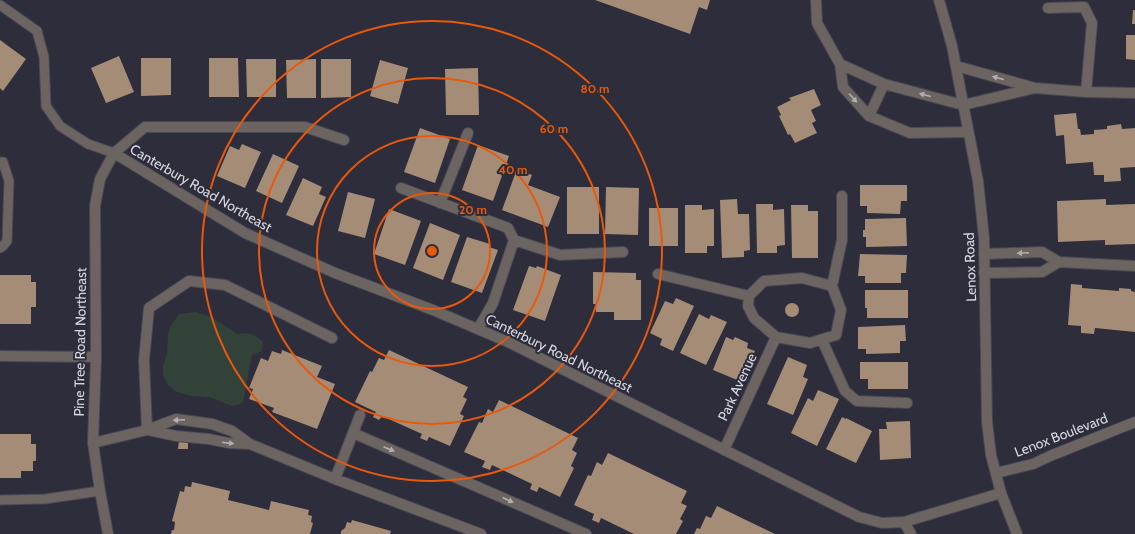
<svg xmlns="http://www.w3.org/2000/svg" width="1135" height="534" font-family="Cabin,sans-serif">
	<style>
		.green { fill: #334238 }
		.building { fill: #a58c77 }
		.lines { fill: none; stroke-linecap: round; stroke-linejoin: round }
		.service-casing { stroke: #484855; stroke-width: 11 }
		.minor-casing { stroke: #484855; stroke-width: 12 }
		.tertiary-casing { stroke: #484855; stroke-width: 12 }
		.service { stroke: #6c6460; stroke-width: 9 }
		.minor { stroke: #6c6460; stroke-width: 10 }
		.tertiary { stroke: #6c6460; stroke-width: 10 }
		.oneway { fill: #b2afb3 }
		.ring { fill: none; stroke: #e8590c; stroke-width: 2 }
		.labels { text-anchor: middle; stroke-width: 4; stroke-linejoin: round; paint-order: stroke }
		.street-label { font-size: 14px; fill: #d7d7e0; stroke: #2d2d3b }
		.centre { fill: #e8590c; stroke: #2d2d3b; stroke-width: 2 }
		.ring-label { font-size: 12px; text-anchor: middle; font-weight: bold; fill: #e8590c; stroke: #2d2d3b; stroke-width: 4; stroke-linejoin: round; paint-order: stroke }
	</style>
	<rect width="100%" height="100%" fill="#2d2d3b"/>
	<path class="green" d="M196,312l15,5 27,17c11,-2 17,0 25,8l-1,9 -10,4 -9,48 -11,3 -23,-9 -19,-1 -15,-5 -7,-6 -5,-10v-10l4,-10 1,-20 2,-8 9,-13z"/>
	<path class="building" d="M595,0h115l-3,10 -8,-3 -9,27z
		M1133,10h2v14h-3z
		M1126,35h9v25l-9,-1z
		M0,40l26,19 -23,32 -3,-3z
		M119,56l15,36 -28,11 -15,-35z
		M141,58h30v37l-30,1z
		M209,58h29l1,39h-30z
		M246,59h30v38h-29z
		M316,59v39h-29l-1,-38z
		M321,59h30v38l-30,1z
		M380,60l28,8 -10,36 -28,-8z
		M478,68l1,47h-33l-1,-46z
		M814,89l7,16 -10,5 5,11 -4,2 5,10 -22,10 -5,-9 -2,1 -9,-19 2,-1 -4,-8 14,-7 -2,-2z
		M1076,113l2,16h2l1,6 13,-1v-4l13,-1v-3l14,-2 1,5 13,-1v39l-15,1 1,13 -17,1v-7h-10l-1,-13 -27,2 -2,-29 -8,1 -2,-21z
		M420,128l30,11 -15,44 -31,-11z
		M242,144l19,8 -16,36 -28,-12 13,-30 9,4z
		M478,145l31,11 -16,45 -31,-11z
		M273,154l26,12 -17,37 -26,-12z
		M517,169l15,6 -4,10 32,12 -12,30 -46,-17z
		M303,178l19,9 -3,7 7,3 -13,29 -27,-11z
		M860,185h47v16h-6l-1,13 -33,-1v-7h-7z
		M567,187h32v47h-32z
		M606,187l33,1 -1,47 -33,-1z
		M348,192l27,7 -10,39 -27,-7z
		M737,199l1,15h11l1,36 -6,1v6l-22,1 -2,-58z
		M1106,199v6l29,-1v40l-30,1v-5l-47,2 -1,-41z
		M756,204h17v6l11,-1 1,36 -8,1v7h-20z
		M685,205h17v5l12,-1v37h-7v7h-22z
		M791,205h17v6h10v47h-26z
		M649,208h29v38h-29z
		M389,209l32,12 -16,44 -31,-11z
		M906,218l1,28 -41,1v-10h-3v-7h2v-11z
		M430,223l30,12 -17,45 -30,-12z
		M467,237l23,7 -1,3 9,3 -16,43 -31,-11z
		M860,254l47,1 -1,18h-5v10h-36v-7h-7z
		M529,266l7,2 1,-2 24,9 -16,46 -32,-11z
		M593,272l43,1v7h5v40h-27v-8h-18v-8h-3z
		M0,275h31v7h5v25h-5v17h-31z
		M1071,284l11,1v3l37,3v-3l12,1v2l4,1v40l-40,-4 -1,6 -13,-1v-7l-13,-1z
		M865,290h43v28h-41v-10h-2z
		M676,298l18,8 -21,45 -13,-6 2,-6 -12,-6 15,-32 8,3z
		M785 310a7 7 0 1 1 14 0a7 7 0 1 1-14 0Z
		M699,314l10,5 2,-4 16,7 -21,43 -26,-12z
		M905,325l1,16h-6v12l-34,1v-5h-8v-22z
		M726,337l7,3 2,-3 13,6 -1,5 8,3 -13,31 -29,-12z
		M282,350l40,16 -5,11 18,7 -18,45 -45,-17 2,-4 -25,-9 4,-10 -4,-1 12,-30 7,3 4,-10 9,3z
		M389,350l79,37 -5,10 4,2 -7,15 4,2 -14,30 -21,-9 -2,4 -7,-3 2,-4 -40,-18 -3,4 -6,-3 3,-5 -21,-10 15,-31 2,1 7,-14 5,2z
		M788,357l19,8 -4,12 5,2 -15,36 -26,-11z
		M860,362h48v27h-40v-10h-8z
		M818,390l21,9 -22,47 -26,-13 17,-35 5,3z
		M499,400l79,38 -6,12 5,3 -6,13 3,2 -14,29 -21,-10 -2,5 -7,-3 2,-5 -40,-19 -2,5 -8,-3 3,-6 -21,-9 15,-30 3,1 6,-14 5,3z
		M842,417l4,2v-1l26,13 -16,32 -30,-14z
		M910,421l1,37 -31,2 -1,-31h8l-1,-7z
		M0,434h31v10h5v17h-3v10h-12v7h-21z
		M179,440l9,1v8h-10z
		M608,453l79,38 -6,12 6,3 -7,13 3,2 -7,13h-42l-33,-16 -2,5 -7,-3 2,-6 -20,-9 14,-30 3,1 6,-14 5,3z
		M192,482l38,9 -2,9 41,10 2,-9 38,9 -1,5 4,1 -1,6 2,1 -3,11h-139l1,-4h2l1,-8 -3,-1 8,-30 4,1 1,-6 6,1z
		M717,506l58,28h-81l3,-6 3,1 6,-13 5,2z
		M352,520l39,11 -1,3h-49v-3l4,-3 2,-6 4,1z"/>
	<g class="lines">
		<g class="service-casing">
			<path id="service" d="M0,5l37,26 7,26 2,49 14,20 28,18 26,9
				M0,162h3l6,19 -2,60 -4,5 -3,2
				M0,500l45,-1 55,-8"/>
		</g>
		<g class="minor-casing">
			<path id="minor" d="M816,0l1,23 23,41 44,20 79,21 72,-17
				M1048,8l36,-1 8,16 -6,69
				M840,64l3,23 26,29 41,17 58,-1
				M956,66l79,22 51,4 49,1
				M869,116l15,-32
				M114,153l131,80 90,40 98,37 75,32 351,175 23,6 22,-1 97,-29
				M401,188l107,40 6,12 -21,63 -15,26
				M440,203l28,-70
				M514,240l46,15 63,-3
				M984,254l58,-2 17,10 76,4
				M984,273l58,-1 17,-10
				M658,274l91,22
				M802,278l30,8 9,24 -5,25 -26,8 -34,-6 -22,-19 -6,-12 1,-10 15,-15z
				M832,286l10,-46v-44
				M822,340l23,51 12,10 50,2
				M0,356l96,1
				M147,430l-3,-70 5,-52 40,-27 36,4 107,53
				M148,430l28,6 33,3 19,4 22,1
				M353,433l233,101
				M93,443l54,-13 29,-11 36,5 20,7 18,13 85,35 146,55
				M724,450l52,-113
				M996,473l37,-9 17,-8 85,-34
				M335,479l25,-64
				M904,522l7,12
				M108,534l-8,-43 -7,-48 3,-86 -1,-151 5,-27 14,-26 31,-26h160l39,13"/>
		</g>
		<g class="tertiary-casing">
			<path id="tertiary" d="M939,0l13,46 26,135 6,57 3,184 4,33 10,38 16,41"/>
		</g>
		<use href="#service" class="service"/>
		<use href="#minor" class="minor"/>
		<use href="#tertiary" class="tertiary"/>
	</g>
	<defs><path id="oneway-solid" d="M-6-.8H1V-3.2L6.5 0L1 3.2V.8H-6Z"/></defs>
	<g class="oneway">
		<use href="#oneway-solid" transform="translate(998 78) rotate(-165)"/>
		<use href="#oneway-solid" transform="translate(925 95) rotate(-165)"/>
		<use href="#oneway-solid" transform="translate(853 98) rotate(48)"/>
		<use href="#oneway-solid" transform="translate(1023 253) rotate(178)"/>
		<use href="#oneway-solid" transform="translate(179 420) rotate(178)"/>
		<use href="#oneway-solid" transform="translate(228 443) rotate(7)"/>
		<use href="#oneway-solid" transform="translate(389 449) rotate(23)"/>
		<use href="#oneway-solid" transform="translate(508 500) rotate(24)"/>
	</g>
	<g class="ring">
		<circle cx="432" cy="251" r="58"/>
		<circle cx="432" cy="251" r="115"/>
		<circle cx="432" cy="251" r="173"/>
		<circle cx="432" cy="251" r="230"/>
	</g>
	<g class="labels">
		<g class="street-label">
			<text transform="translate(201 188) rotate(30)" y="5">Canterbury Road Northeast</text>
			<text transform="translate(970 267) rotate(-92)" y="5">Lenox Road</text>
			<text transform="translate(80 342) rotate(-89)" y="5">Pine Tree Road Northeast</text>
			<text transform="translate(559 353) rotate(26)" y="5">Canterbury Road Northeast</text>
			<text transform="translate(737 387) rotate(-65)" y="5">Park Avenue</text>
			<text transform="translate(1061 435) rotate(-21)" y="5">Lenox Boulevard</text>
		</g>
	</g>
	<circle cx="432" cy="251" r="6" class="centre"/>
	<g class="ring-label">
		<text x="595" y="93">80 m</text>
		<text x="554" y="133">60 m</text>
		<text x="513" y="174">40 m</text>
		<text x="473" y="214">20 m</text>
	</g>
</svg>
